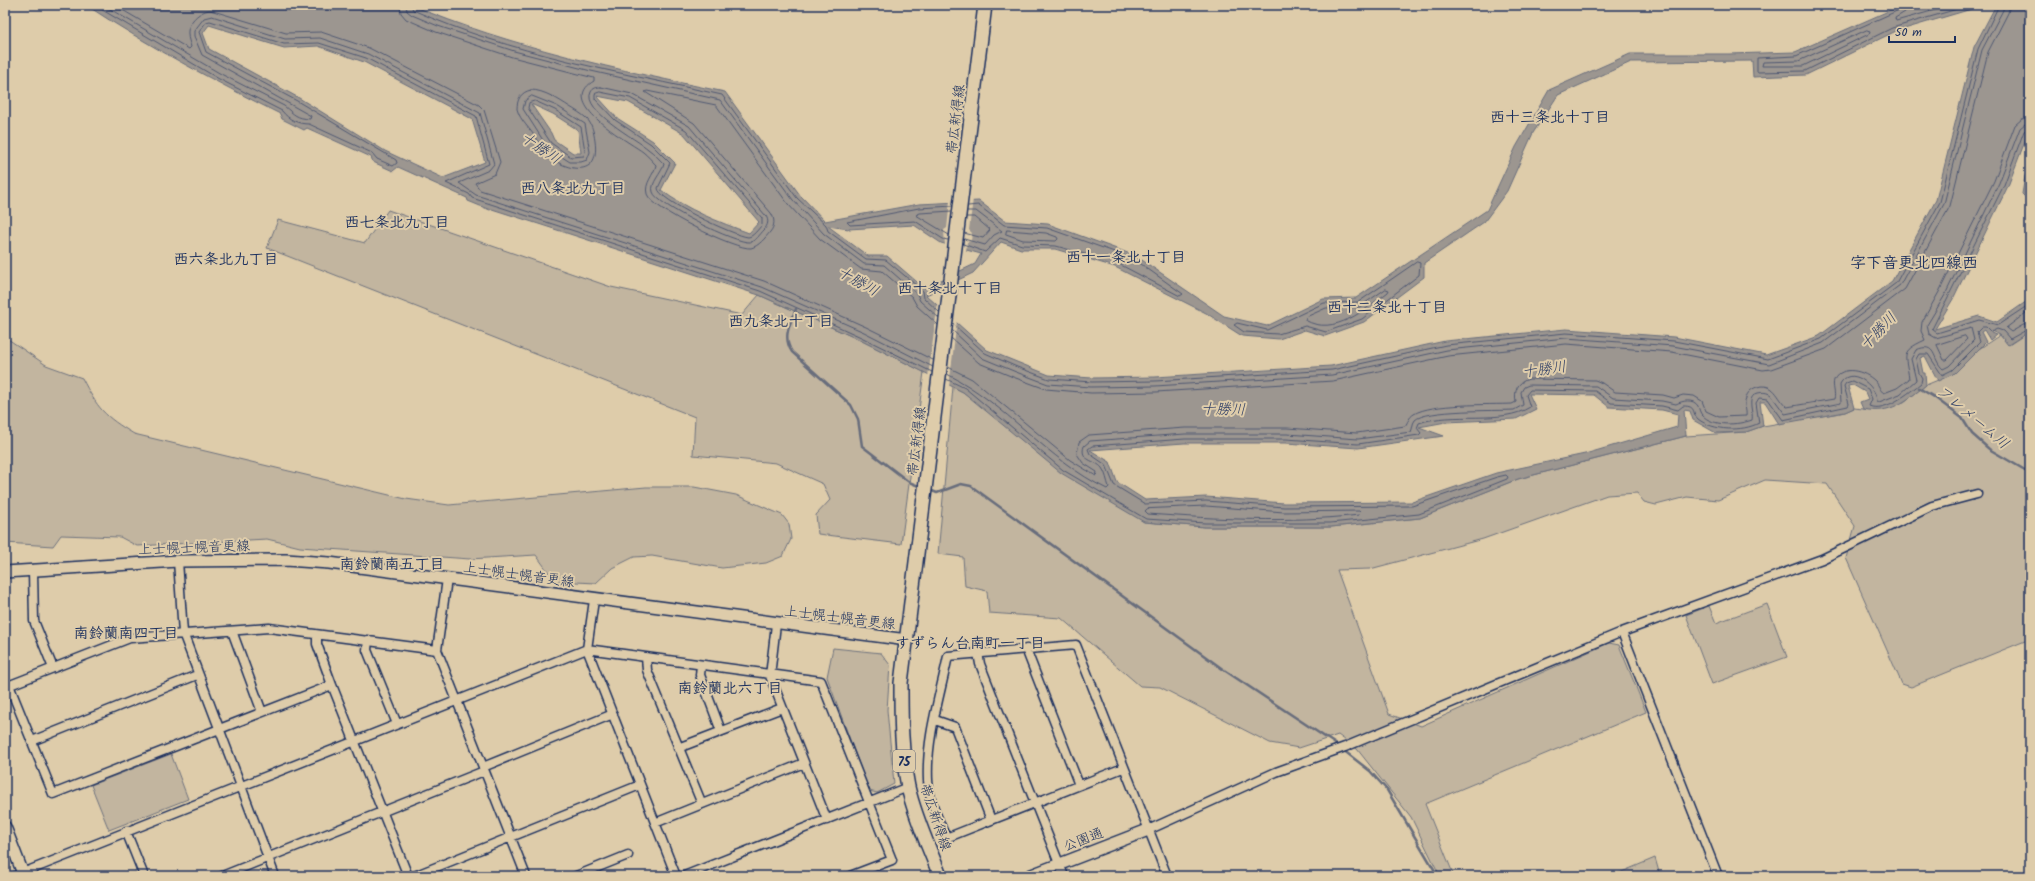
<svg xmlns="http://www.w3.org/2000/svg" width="2035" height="881" font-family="Kalam,'Klee One',sans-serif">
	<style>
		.green { fill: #c2b59f; stroke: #6e727e }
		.water { fill: #9c9690; stroke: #686d7c; fill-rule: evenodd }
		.pier { fill: #deccaa }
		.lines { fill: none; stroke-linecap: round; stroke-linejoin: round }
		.shore { stroke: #4f5872; stroke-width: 1 }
		.stream { stroke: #686d7c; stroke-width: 2.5 }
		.street-casing { stroke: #1b2f5e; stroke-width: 11 }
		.secondary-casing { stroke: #1b2f5e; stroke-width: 14 }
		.primary-casing { stroke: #1b2f5e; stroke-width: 16 }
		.street { stroke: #deccaa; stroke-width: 8 }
		.secondary { stroke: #deccaa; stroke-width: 11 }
		.primary { stroke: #deccaa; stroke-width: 13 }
		.labels { text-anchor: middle; stroke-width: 4; stroke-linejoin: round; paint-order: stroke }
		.shield { fill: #deccaa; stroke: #565e75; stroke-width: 1 }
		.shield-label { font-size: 13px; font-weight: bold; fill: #1b2f5e }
		.street-label { font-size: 14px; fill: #1b2f5e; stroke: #deccaa }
		.neighbourhood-label { font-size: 15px; font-weight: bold; fill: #1b2f5e; stroke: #deccaa }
		.water-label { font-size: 15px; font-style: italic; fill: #2e3e66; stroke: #deccaa }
		.quarter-label { font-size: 16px; font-weight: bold; fill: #1b2f5e; stroke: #deccaa }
	</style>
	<rect width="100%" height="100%" fill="#deccaa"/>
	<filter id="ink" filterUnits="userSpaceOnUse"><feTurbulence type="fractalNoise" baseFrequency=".025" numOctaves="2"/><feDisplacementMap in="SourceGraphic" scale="8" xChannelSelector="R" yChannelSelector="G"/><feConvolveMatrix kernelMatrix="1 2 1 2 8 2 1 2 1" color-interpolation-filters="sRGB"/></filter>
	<g filter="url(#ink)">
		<path class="green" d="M388,210l223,77 131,28 17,-20 101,45 64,32 -23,172 -83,-10 -2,-19 14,-15 -7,-16 -47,-21 -83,-8 2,-38 -428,-169 11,-28 87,23z
			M2030,331v308l-119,48 -9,-3 -56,-126 9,-32 -28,-42 -62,-4 -47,20 -31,-3 -31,8 -12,-3 -7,-9 -30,2 -124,44 -113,30 -33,1 52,144 32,12 188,-83 10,2 27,67 -221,92 29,72h-14l-29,-59 -54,-68 -19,-14 -39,13 -29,-5 -110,-56 -20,-1 -79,-68 -72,-5 -2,-22 -22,-5 -2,-29 -25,-3 15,-167 10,5 181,130 61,5h126l89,-9 98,-39 168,-43 60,-4 17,-6 82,-14 9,-4 9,1 41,-7 22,-17 29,-12 24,-24 21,-14 9,10z
			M5,337l41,28 36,13c16,31 22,38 52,56l272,65 43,6 197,-18h48l42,8 46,20 7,9 2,15 -8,17 -17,7 -44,5 -70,-12 -18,1 -22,11 -16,15 -41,-2 -19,-26 -66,4 -170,-12 -33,-8 -130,7 -17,-9 -59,-2 -8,11 -48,-3z
			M1767,604l20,53 -75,27 -26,-69 23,-9 7,17z
			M833,648l48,5 9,12 -3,45 7,74 -17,9 -8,-2 -42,-114z
			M171,754l17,45 -79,31 -18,-45z
			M1655,858l4,14 -9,4h-38z"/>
		<path class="water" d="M86,5h325c100,42 208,65 314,87l75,103 25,26 94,-17 60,-3 26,20 43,3 88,32 88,60 43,10 56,-27 33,-1 131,-88 29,-63 33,-57 81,-36h99l66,-2 107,-47h83l-91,27 -88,43 -53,2 -1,-16 -121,1 -73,33 -25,38 -26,58 -23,31 -60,41v14l-60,45 -39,14 -20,-6 -26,9 -37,-3 -36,-23 -91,-46 -60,-18h-34l-20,-7 -28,31 -47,22 61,55 62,25 43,3 63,-1 176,-11 114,-25 121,-12 108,8 92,18 53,-19 73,-55 44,-81 38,-153 22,-42h34v123l-22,58 -55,113 -18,30 44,-13 18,6 33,-23v32l-22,14 -8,-10 -9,-4v2l5,2 -6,5 -6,-10 -3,2 5,10 -31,31 -17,8 -13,-25 -5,2 3,15h2l1,12c-20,16 -36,30 -63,24l-3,-7 8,-3 -3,-7 -12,-7 -5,1 6,22 -9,4 -66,12 -14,-22h-5l3,24 -17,6 -30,1 -23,-13 -3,-9 -6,-1 2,26 -168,43 -98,39 -89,9h-126l-61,-5 -83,-49 -98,-81 -103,-52 -101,-45 -267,-86 -2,1 -22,-9 -1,-3 -69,-31 -5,4 -20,-9 -2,-5 -64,-29 -3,2 -22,-11 -2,-5c-66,-33 -132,-68 -194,-109zM209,25l75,23 34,-2 46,16 108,57 13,43 -42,16 -58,-27 -86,-53 -90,-49 -6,-16zM597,96l31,6 56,32 75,88 -10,11c-30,-11 -62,-23 -88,-43l14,-27 -22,-22 -36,-23zM531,104l22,10 25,16 3,23h-8l-19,-13 -3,-7zM914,225l27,18 40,11 -6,10 -51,24 -37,-32h-19l-40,-30 21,3zM1529,394l65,1 15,12 53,3 16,4 -1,13 -92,27 -89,19 -84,29 -128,1 -78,-6 -61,3 -28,-18 -7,-20 -20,-12 94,-7h102l72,5 86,-12 -25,-9 27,-5 70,-3 20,-10z
			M2030,167v35l-8,-8 3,-18z"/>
		<path class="pier" d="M973,199l-4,31 3,3 -1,8 -4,1 -1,9 -21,-5 -1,-16 3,-2 3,-28z
			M938,302l19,18 -8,67 -21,-10z"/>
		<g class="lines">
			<path class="shore" d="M94,5l125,74 63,32c7,9 16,13 27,13l63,29 5,6 16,7 4,-3 -1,-3 -99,-59 -91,-49 -7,-20 7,-10 4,-1 74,23 35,-1 47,15 110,58 13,48 -43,19 23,11 3,4 288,93 101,46 71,35
				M103,5l118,69 63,32c11,9 12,12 26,13l1,-3 -109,-61 -8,-19v-5l10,-13 8,-2 73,23 35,-1 48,16 112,59 14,51 -5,6 -30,13 17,12 286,92 102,45 69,35
				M114,5l75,44 2,-2c-1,-4 -3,-8 -3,-13 -1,-11 11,-23 22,-24l76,23 35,-1 48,16 110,57 5,5 16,52 -5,12 -20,9 5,7 284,91 102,46 67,33
				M400,5l1,8 5,6 30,13 76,25 82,21v3c-38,22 34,60 49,71 5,4 9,9 13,13 -2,10 -12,18 -9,29 4,15 89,56 104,54 8,-2 14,-10 19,-16 5,-6 5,-13 1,-19l-77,-90 -49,-31 2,-1 69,14 72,99 32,35 41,30 21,2 30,26 5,9 21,19
				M406,5l1,6 5,4 26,11 76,25 77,20 129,29 73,100 31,34 40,30 20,1 33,29 3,7 19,17
				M411,5l2,5c98,44 206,62 309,85l75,103 29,27 2,6 38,28 20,1 37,31 1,7 15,14
				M1902,5l-3,5 -103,46 -39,2v14l48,-1 87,-43 79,-23
				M1907,5l-2,7 -10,6 1,3 57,-16
				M1867,30l3,1 -1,3 -66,32h-41l1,-4 35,-1z
				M601,87l31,7 57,32 77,90c3,5 2,9 -2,14 -4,4 -8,11 -14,12 -13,2 -94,-37 -97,-50 -3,-9 9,-19 11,-28 -5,-5 -10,-11 -16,-15 -10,-9 -67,-39 -57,-57 2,-4 6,-5 10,-5z
				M531,90c13,0 28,10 39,17 18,11 22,13 25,34 6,41 -35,29 -53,9 -2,-3 -3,-7 -5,-10 -6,-11 -17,-19 -20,-31 0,-10 4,-17 14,-19z
				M600,92l30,6 56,32 76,88v7c-3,3 -9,12 -14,12 -13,-1 -91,-37 -90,-49l12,-25 -19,-19 -36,-24 -20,-21v-5z
				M532,96l25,10 28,18 5,28 -3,8 -6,2h-11l-22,-14 -25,-39 2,-8z
				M535,101l20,9 26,17 4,24 -1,5 -13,1 -20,-14 -23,-35 1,-5z
				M2030,128l-6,3 -20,54 -72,144 5,4 42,-13 19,5 32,-21
				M1007,230l39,3 11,4 1,2 -2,2 -33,-1 -17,-6z
				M964,233l19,5 7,-8 -15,-13h-9
				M949,235l-33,-20 4,-2 32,-2
				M964,239l21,6 9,-10 8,-4 -26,-20h-9
				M948,240l-5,-1 -28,-18 -65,4 -3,-3 72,-14 34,-2
				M963,244l22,8 15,-14 22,7 34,1 61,17 63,33 3,-2 -49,-35 -87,-31 -43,-3 -26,-20 -10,1
				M1417,262l3,1 -1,12 -57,44 -36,13 -21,-6 -27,8 -34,-2 -10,-7 3,-2 30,7 57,-27 34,-1z
				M1386,289l3,1 -1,2c-22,17 -54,45 -83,28l1,-3 20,-9 33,-1z
				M2030,310l-24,18 5,4 14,-8 5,-1
				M953,324l32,29 32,14 32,12 43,3 63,-1 177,-11 114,-25 120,-12 108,8 94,18 53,-20 75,-56 44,-81 38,-153 21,-44
				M952,330l30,28 34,14 32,12 43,3 64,-1 177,-11 115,-25 119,-12 107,8 96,18 54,-21 77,-58 44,-81 38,-154 21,-40 1,-5
				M1965,336l2,3 -20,21h-3l-7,-15z
				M951,338l28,25 34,14 33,12 45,4 65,-1 177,-11 115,-25 118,-12 106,8 91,18 8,-1 55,-20 79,-60 45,-83 38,-154 20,-39 2,-8
				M948,367l24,12 98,81 26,16 1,-4 -14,-9 -6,-9 2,-12 10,-7 96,-7h102l70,5 48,-7c3,-4 4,-9 9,-12 17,-11 76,-9 98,-10l4,-2c-2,-11 1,-20 13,-23l66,1 7,3 13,9 48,3 11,3 9,-3 11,1 8,5 4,10 13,6 27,-1c1,-6 -3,-12 0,-18 1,-5 5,-9 11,-11 18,-5 20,11 30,20l47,-8c2,-6 -2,-12 0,-19 8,-16 31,-9 41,1 4,4 5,10 9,12l13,-5 12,-9c-3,-25 -10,-27 16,-39l-4,-9 1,-9 17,-30 55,-111 21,-56 7,-6 8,-2
				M947,374c59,29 100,86 160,115l2,-2c-2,-5 -3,-14 -7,-19 -6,-8 -23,-7 -18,-22l6,-5 95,-7h102l71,5 53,-7c2,-4 1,-8 4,-12 11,-11 81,-9 99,-10l9,-5 -2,-13 3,-5 5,-2 67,1 17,12 49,3 14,3c6,-3 17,-6 22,2 1,3 2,7 4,9 11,12 36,10 50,5 2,-8 -7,-23 6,-27 5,-1 9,-1 13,2l14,19 56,-11 -1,-19c10,-19 36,1 37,17l2,1 21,-8 16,-14 -5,-21 5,-9c21,-9 16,10 27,19l6,-3 25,-26 -3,-12 -35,10 -7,-4 -2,-9 18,-30 54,-112 21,-55 5,-4 5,-1
				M946,379l19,9 98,82 83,49 59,4h125l89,-9 88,-35 1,-2 -2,-2 -9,2 -85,29 -128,1 -78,-6 -61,3 -31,-19 -8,-20 -16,-11 -2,-5 4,-3 93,-7h101l72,5 61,-9 2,-2 -4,-5 2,-5c34,-12 83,2 111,-16l-4,-12 4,-5 65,1 16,12 51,3 16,4 5,-4c14,0 8,6 15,13 15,12 44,13 61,4l-3,-20 3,-5 9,1 15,21 65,-14 1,-2 -5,-18 2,-3 6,-2 16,8 4,10 -3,7c16,7 41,-14 52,-23l1,-5 -3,-5 -3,-14 3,-5h9l14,21 10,-5 28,-28 -3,-10 5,-5h4l5,5 6,-3 6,2 7,8 20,-11
				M1206,506l78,6 75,-1 2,2 -2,2c-69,8 -142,4 -211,-1l-3,-3 2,-2z"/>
			<path class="stream" d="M796,309c-6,15 -14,28 -4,43l59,53 7,14 4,27 47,36 12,5
				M1919,388l15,9 28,21 10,16 17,15 41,24
				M930,490l7,3 24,-9 10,2 253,184 116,77
				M1343,750l27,21 17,19 51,86"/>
			<g class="street-casing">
				<path id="street" d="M178,561l5,72 92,243
					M33,571l1,50 19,47
					M447,579l-10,71 89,226
					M594,600l-7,49 89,227
					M776,624l-6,52 57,144
					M232,631l30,81
					M1622,632l96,244
					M317,635v9l15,41 76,191
					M368,640l-1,10 30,74
					M1026,649l53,136
					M978,653l2,11 84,212
					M646,657l1,13 55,134
					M701,665l-1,10 21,56
					M9,685l44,109 279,-109
					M5,687l125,-49 139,-10 168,22
					M935,720l20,7 36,93
					M32,741l165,-66
					M678,748l104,-40
					M483,767l130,-53
					M1123,768l-177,70c-8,-19 -17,-38 -18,-58 -2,-42 12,-84 20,-124l128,-11 91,231
					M655,823l149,-60
					M1148,830l128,-58 69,-25 277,-115 200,-73 110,-53 45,-12
					M126,831l18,45
					M15,876l572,-227 234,32 71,179 -42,16
					M222,876l262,-105
					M414,876l226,-91
					M576,876l52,-21
					M684,876l224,-89"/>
			</g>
			<g class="secondary-casing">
				<path id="secondary" d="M5,572l173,-11 108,-1 43,3 578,77
					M5,827l19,49
					M1029,876l119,-46"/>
			</g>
			<g class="primary-casing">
				<path id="primary" d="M940,876c-11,-29 -25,-58 -32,-89 -7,-35 -7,-69 -7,-104l84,-678"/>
			</g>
			<use href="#street" class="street"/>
			<use href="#secondary" class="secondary"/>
			<use href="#primary" class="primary"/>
		</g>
	</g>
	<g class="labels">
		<rect class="shield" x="893" y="750" width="22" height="22" rx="3"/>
		<g class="shield-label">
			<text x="904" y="766">75</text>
		</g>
		<g class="street-label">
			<text transform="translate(955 119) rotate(-83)" y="5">帯広新得線</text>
			<text transform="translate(916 441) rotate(-83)" y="5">帯広新得線</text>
			<text transform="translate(194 547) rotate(-2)" y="5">上士幌士幌音更線</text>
			<text transform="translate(519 574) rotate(8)" y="5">上士幌士幌音更線</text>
			<text transform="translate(840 617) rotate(7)" y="5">上士幌士幌音更線</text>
			<text transform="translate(936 817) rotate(71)" y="5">帯広新得線</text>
			<text transform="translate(1083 839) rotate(-21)" y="5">公園通</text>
		</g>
		<g class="neighbourhood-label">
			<text x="1550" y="122">西十三条北十丁目</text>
			<text x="573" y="193">西八条北九丁目</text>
			<text x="397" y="227">西七条北九丁目</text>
			<text x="1126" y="262">西十一条北十丁目</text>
			<text x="226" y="264">西六条北九丁目</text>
			<text x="950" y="293">西十条北十丁目</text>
			<text x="1387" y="312">西十二条北十丁目</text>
			<text x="781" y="326">西九条北十丁目</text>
			<text x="392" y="569">南鈴蘭南五丁目</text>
			<text x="126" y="638">南鈴蘭南四丁目</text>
			<text x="970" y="648">すずらん台南町一丁目</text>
			<text x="730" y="693">南鈴蘭北六丁目</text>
		</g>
		<g class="water-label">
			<text transform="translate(541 148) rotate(34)" y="5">十勝川</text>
			<text transform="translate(858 281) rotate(29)" y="5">十勝川</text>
			<text transform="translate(1878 331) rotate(-46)" y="5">十勝川</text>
			<text transform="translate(1544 369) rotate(-8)" y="5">十勝川</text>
			<text transform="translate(1223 409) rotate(1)" y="5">十勝川</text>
			<text transform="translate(1973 417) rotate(40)" y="5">フレメーム川</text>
		</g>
		<g class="quarter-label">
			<text x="1914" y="268">字下音更北四線西</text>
		</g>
	</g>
	<rect width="2035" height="881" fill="none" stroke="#deccaa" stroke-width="20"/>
	<rect x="10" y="10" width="2015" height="861" fill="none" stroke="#1b2f5e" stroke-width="1.5" filter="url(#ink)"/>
	<path d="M1889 36v6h66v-6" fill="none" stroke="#1b2f5e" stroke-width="2"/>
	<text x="1895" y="36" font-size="12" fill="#1b2f5e" stroke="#deccaa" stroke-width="3" paint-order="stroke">50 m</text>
</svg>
